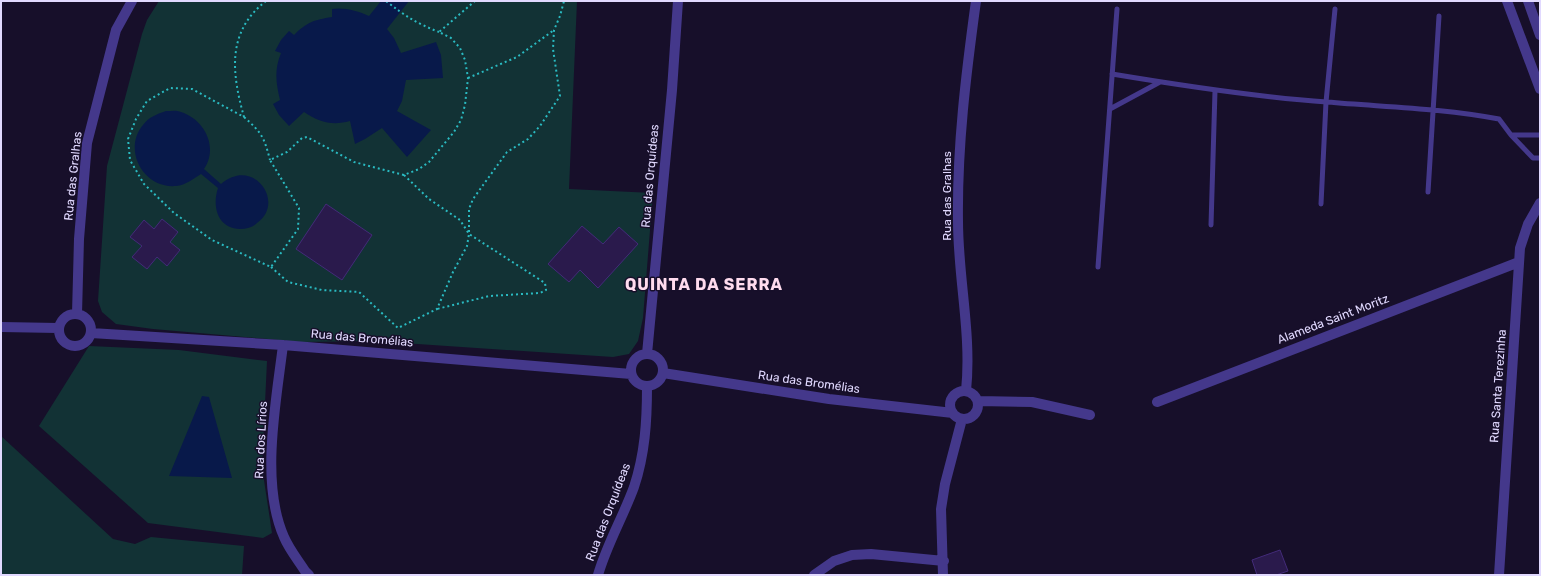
<svg xmlns="http://www.w3.org/2000/svg" width="1541" height="576" font-family="Rubik,sans-serif">
	<style>
		.green { fill: #123235 }
		.water { fill: #08194a }
		.building { fill: #2a1a4c; stroke: #432b79 }
		.lines { fill: none; stroke-linecap: round; stroke-linejoin: round }
		.path { stroke: #2abac1; stroke-width: 2; stroke-dasharray: 2 3; stroke-linecap: butt }
		.service { stroke: #44388b; stroke-width: 5 }
		.minor { stroke: #44388b; stroke-width: 10 }
		.labels { text-anchor: middle; stroke-width: 3; stroke-linejoin: round; paint-order: stroke }
		.street-label { font-size: 12px; fill: #e1d9ff; stroke: #170f2a }
		.district-label { font-size: 16px; font-weight: bold; letter-spacing: 1px; fill: #ffdbee; stroke: #170f2a }
	</style>
	<rect width="100%" height="100%" fill="#170f2a"/>
	<path class="green" d="M159,1h418l-8,188 84,4 -10,125 -5,23 -9,13 -16,3 -240,-16 -72,1 -148,-13 -37,-5 -14,-12 -4,-11 9,-135 35,-132 5,-14z
		M89,346l90,4 88,11 -5,106 10,66 -9,5 -115,-15 -109,-97z
		M1,436l112,103 22,5 16,-7 93,9 -2,29h-241z"/>
	<path class="water" d="M381,1h28l-22,28 7,9 7,15 35,-11 5,13 2,23 -37,2 -4,21 -5,10 34,19 -24,27 -25,-29 -17,11 -10,5 -5,-23c-18,5 -31,1 -46,-9l-15,14 -10,-11 -6,-11 7,-4c-4,-17 -6,-30 1,-47l-6,-2 6,-11 8,-9 5,4c13,-13 20,-15 38,-18v-8c12,-2 26,2 37,7z
		M166,111c5,0 11,-1 15,1 19,6 33,26 28,46 -1,4 -3,8 -5,11l17,15c33,-28 65,19 36,39 -4,4 -10,6 -17,6 -23,-1 -28,-23 -22,-41l-17,-14c-8,5 -15,11 -25,12 -32,3 -54,-36 -33,-61 6,-8 14,-11 23,-14z
		M202,396l7,1 23,81 -63,-2z"/>
	<path class="building" d="M326,204l46,31 -30,45 -46,-31z
		M162,219l16,13 -8,10 10,8 -13,16 -10,-9 -10,12 -15,-12 10,-11 -12,-9 14,-17 10,9z
		M582,226l21,18 16,-17 19,17 -40,44 -18,-18 -11,12 -21,-18z
		M1280,550l8,21 -12,4h-19l-5,-15z"/>
	<g class="lines">
		<path class="path" d="M266,1c-40,31 -34,73 -22,116l-52,-28 -22,-1 -23,13 -11,18 -8,20 2,21 14,24 30,29 38,27 59,27 27,-38 1,-21 -29,-48 17,-8 15,-14 5,-1 47,25 50,13 15,-6 10,-7 25,-30 7,-12 4,-15 3,-27 -3,-18 -5,-12 -9,-10 -12,-6 36,-31
			M386,1c19,15 30,22 53,31
			M468,78l49,-21 37,-27
			M244,117c18,16 20,20 26,43
			M404,175l25,24 31,21 9,14 76,49 1,7 -6,3 -51,3 -52,13
			M271,267l17,15 34,8 37,2 39,36 39,-19 16,-37 14,-26 2,-12v-25l4,-10 34,-47 21,-13 12,-13 20,-30 -7,-47 1,-19 6,-14 4,-15"/>
		<path class="service" d="M1112,74c72,12 143,23 215,28 57,5 115,6 172,17l12,16h29
			M1110,109l50,-27
			M1511,135l22,23h7
			M1428,192l11,-176
			M1321,204l5,-102 9,-93
			M1211,225l4,-134
			M1098,267l19,-258"/>
		<path class="minor" d="M1507,1l33,88
			M1528,1l12,34
			M59 330a16 16 0 1 1 32 0a16 16 0 1 1-32 0Z
			M77,314l2,-75 8,-96 29,-113 16,-29
			M1,327l57,1
			M91,333l192,12 348,29
			M283,345c-7,58 -23,138 1,192 5,12 14,23 21,34l4,4
			M647,354l25,-264 6,-89
			M631 370a16 16 0 1 1 32 0a16 16 0 1 1-32 0Z
			M663,373l166,26 124,14
			M966,391c6,-56 -8,-113 -8,-170 -1,-74 8,-147 18,-220
			M950 405a14 14 0 1 1 28 0a14 14 0 1 1-28 0Z
			M978,401l54,1 58,13
			M1157,402l362,-140
			M598,575c9,-31 25,-58 36,-88 11,-33 13,-66 13,-100
			M814,575l20,-14 18,-6 19,-1 73,7
			M943,575l-2,-66 4,-25 17,-65
			M1499,575l21,-327 8,-24 12,-21"/>
	</g>
	<g class="labels">
		<g class="street-label">
			<text transform="translate(73 176) rotate(-84)" y="4">Rua das Gralhas</text>
			<text transform="translate(650 176) rotate(-85)" y="4">Rua das Orquídeas</text>
			<text transform="translate(947 196) rotate(-90)" y="4">Rua das Gralhas</text>
			<text transform="translate(1333 319) rotate(-21)" y="4">Alameda Saint Moritz</text>
			<text transform="translate(362 338) rotate(5)" y="4">Rua das Bromélias</text>
			<text transform="translate(809 382) rotate(8)" y="4">Rua das Bromélias</text>
			<text transform="translate(1498 386) rotate(-86)" y="4">Rua Santa Terezinha</text>
			<text transform="translate(261 440) rotate(-87)" y="4">Rua dos Lírios</text>
			<text transform="translate(608 512) rotate(-69)" y="4">Rua das Orquídeas</text>
		</g>
		<g class="district-label">
			<text x="704" y="290">QUINTA DA SERRA</text>
		</g>
	</g>
	<rect width="1541" height="576" fill="none" stroke="#e1d9ff" stroke-width="4"/>
</svg>
